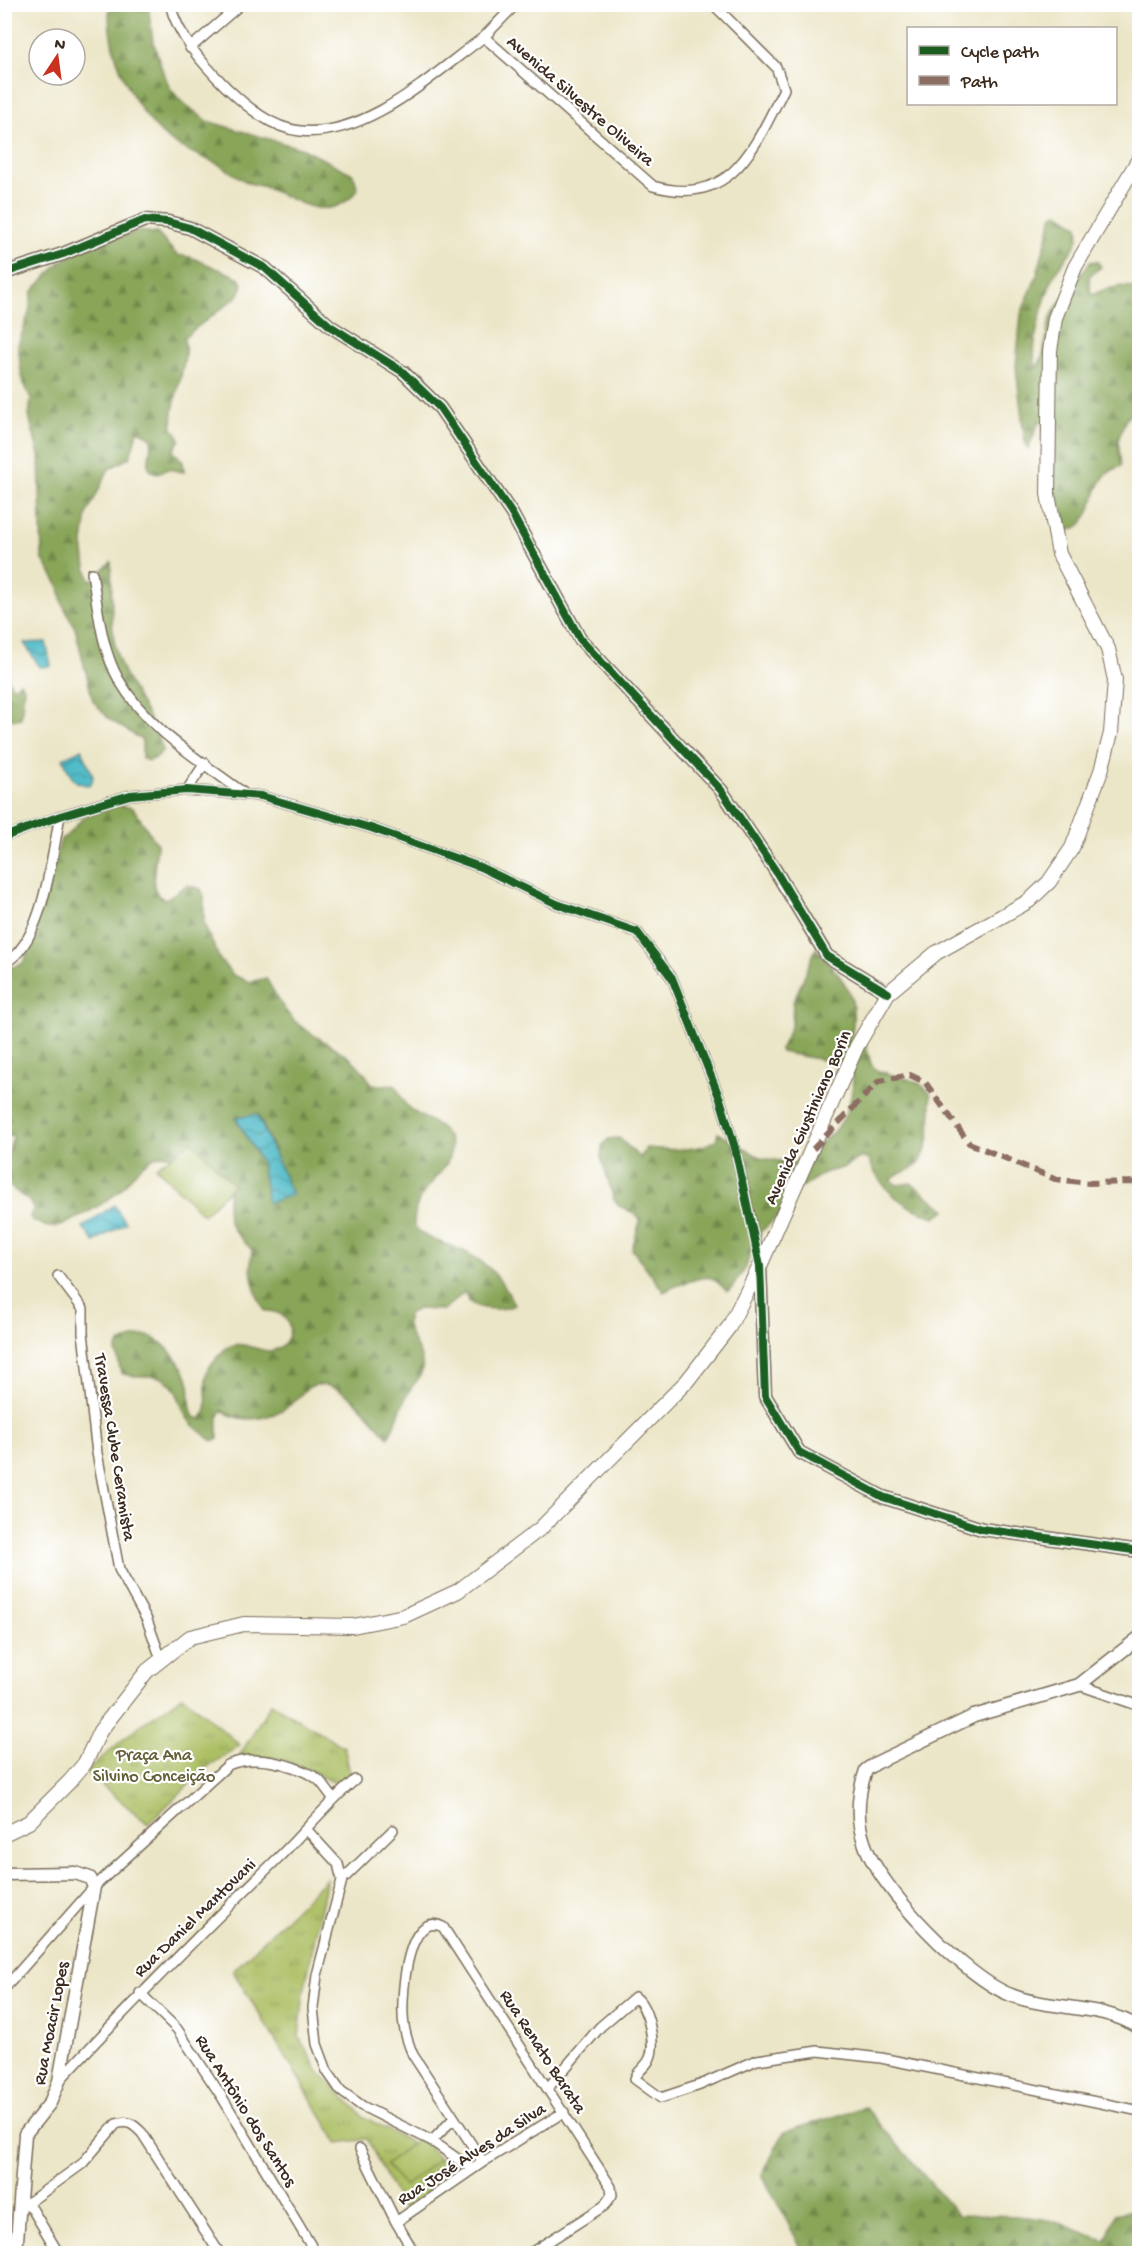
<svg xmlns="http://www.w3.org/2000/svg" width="1144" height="2258" font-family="'Gochi Hand',sans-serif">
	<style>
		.grass { fill: url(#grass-tufts); stroke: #737440; stroke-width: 1.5 }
		.forest { fill: url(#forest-firs); stroke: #62683b; stroke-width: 1.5; fill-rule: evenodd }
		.pitch { fill: #abbe62; stroke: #737440; stroke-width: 1.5 }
		.water { fill: url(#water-waves); stroke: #447272; stroke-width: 1.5 }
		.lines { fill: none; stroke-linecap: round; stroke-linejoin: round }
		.minor-casing { stroke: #796c5a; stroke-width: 12 }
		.tertiary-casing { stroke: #796c5a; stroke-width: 15 }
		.secondary-casing { stroke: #796c5a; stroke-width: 16 }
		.minor { stroke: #fff; stroke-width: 9 }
		.tertiary { stroke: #fff; stroke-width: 12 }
		.secondary { stroke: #fff; stroke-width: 14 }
		.quiet { stroke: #8d6e63; stroke-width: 6; stroke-dasharray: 12 6; stroke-linecap: butt }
		.cycleway-casing { stroke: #fff; stroke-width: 11 }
		.cycleway { stroke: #1b5e20; stroke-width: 8 }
		.labels { text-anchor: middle; stroke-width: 4.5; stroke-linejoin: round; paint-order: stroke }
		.street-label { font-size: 18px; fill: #3b2a1e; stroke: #fff }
		.park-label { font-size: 18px; fill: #625e36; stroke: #fff }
	</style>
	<defs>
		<pattern id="grass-tufts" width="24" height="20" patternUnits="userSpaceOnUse" patternTransform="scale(1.5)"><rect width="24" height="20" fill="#abbe62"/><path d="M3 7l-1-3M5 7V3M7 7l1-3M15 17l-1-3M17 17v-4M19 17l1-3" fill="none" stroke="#8c9b50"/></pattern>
		<pattern id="forest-firs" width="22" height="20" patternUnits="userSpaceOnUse" patternTransform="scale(1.5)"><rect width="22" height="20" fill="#88a558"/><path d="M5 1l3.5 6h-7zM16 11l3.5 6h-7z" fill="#708748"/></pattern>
		<pattern id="water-waves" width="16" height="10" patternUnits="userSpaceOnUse" patternTransform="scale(1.5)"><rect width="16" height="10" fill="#4dbac7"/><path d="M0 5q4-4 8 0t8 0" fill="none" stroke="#4197a1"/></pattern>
	</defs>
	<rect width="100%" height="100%" fill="#fff"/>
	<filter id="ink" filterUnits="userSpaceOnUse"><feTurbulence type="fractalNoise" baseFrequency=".0167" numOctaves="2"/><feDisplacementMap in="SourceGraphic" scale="12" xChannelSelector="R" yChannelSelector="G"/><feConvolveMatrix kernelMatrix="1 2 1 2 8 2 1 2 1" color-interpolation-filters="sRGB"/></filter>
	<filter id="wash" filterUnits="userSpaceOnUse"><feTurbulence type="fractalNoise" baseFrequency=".008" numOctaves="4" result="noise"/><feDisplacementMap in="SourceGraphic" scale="24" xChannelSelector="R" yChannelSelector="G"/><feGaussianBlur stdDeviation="1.35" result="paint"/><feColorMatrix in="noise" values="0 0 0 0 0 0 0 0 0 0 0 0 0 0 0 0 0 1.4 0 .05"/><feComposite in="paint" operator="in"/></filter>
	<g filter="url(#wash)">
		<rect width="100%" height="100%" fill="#ece6c8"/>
		<path class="grass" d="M183,1696l57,49 -34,23 -58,56 -62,-52 50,-44z
			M271,1703l73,44 6,26 -10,13 -28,-15 -33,-12 -39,-4z
			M327,1878l-23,113 -5,46 19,34 46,46 96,52 -57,41 -36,-71 -29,4 -105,-172z"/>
		<path class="forest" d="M110,5h38l5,36 10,31 7,16 10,12 27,21 96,28 50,25 5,15c-27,37 -61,12 -93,-2 -6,-2 -12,-2 -18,-5 -11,-5 -20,-14 -31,-19 -15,-7 -31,-12 -45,-22 -35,-24 -68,-95 -61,-136z
			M1058,213l20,13c5,20 -15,31 -23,48 -10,22 -26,70 -19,94 12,-15 8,-35 16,-53 9,-19 26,-36 38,-53l7,-1 4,6 -12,9 2,19c16,-7 32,-12 48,-6v113l-14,19 -7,19 3,26c-7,3 -14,6 -19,14 -12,19 -10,52 -42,51l-17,-105 -3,-6 -12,28 -3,-5 -9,-76 5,-53 16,-39 16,-60z
			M140,231l17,2 20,22 13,2 48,20 5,8 -5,11 -55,42c10,16 -15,67 -10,90 1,5 6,6 7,11l-7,12 10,10 1,11 -16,-3 -11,4 -6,-2 -3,-6 4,-27 -14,-8 -8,27 -21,12 -22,45 -4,29 3,25 5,13 20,-19c2,31 -2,62 6,92 9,33 36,61 46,96l-5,7 -10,4 -6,-3v-18l-33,-21 -16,-18 -18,-73 -13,-25 -3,-17 -17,-28 -3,-102 -10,-40 2,-17 -9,-20 -4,-34 11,-32 3,-21 28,-30 26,-15z
			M5,658l5,7 -2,14 3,6 3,2 6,-5 4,6 -3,30 -8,2 -8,-8z
			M116,805l17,3 24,36c0,14 -12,52 9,55l21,-14 14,4 3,8v27l16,36 13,15 17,7 16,-4c9,16 18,34 32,46 29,23 56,27 74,61h23c4,7 8,18 14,23 12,10 34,16 40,31 9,22 -17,41 -27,56 -6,9 -8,20 -8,31 10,12 22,15 37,20 31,11 50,29 63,59 -9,6 -36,5 -44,-3 -3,-3 -4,-6 -5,-10l-22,18 -25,-1 -9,4c-10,19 17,37 13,57 -1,8 -8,13 -12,20 -9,15 -13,33 -22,47 -18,-20 -43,-56 -73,-52 -11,2 -16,14 -25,20 -20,15 -47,19 -68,6l-4,6v22l-5,2c-8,-6 -20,-13 -25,-22 -8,-12 -9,-29 -21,-38 -12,-10 -32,-1 -46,-8l-5,-22 3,-8c9,-3 19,-8 28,-7 15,1 37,30 41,44 4,13 -1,25 6,37l7,2c12,-13 0,-35 7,-50 3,-5 8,-10 12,-15 19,-23 40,4 57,-5 20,-10 16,-39 -12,-38 -12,-20 -16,-38 -13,-61 -7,-8 -19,-18 -23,-28 -8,-22 14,-44 -18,-56 -16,-6 -30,-13 -48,-11 -20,2 -32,25 -45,37 -11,10 -55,37 -69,35 -6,-1 -12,-5 -17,-7l-2,-3 3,-8 -3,-7 -25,-19v-19l8,-27 -2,-3 -6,6v-171l17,-5 3,-4 36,-121c11,-5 13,-13 22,-21 10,-8 22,-10 33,-13zM258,1114l34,81h-1l-28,-20 -2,-13 -25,-43z
			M816,948c33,39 44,46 34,98l14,-7 7,25 5,6 41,12 13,10c2,19 2,60 -14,74 -8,6 -18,6 -25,14l6,5 14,-2 35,27 -11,7c-29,-8 -55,-27 -66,-57l-8,-3 -16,10 -21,6 -27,17 -12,20 -29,26 -10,32 -16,22 -3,1c-5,-4 -10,-11 -16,-13 -8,-3 -40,9 -47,14l-32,-43 8,-28 -4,-7 -17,-8 -5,-6 -13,-43 1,-11 6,-7 11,-1 21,20 6,-10c20,2 52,4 70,-8l2,-7 43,25 33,5c35,-27 57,-36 59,-84l-9,-15 -63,-12 -1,-2 12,-26 1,-21z
			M865,2107l93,108c34,1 71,-2 104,9 15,6 28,12 44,16l10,-26 17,-4 6,-5v48h-335l-42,-78 22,-43z"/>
		<path class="pitch" d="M192,1141l42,44 -31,30 -47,-48z
			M420,2137l19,22 -34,27 -19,-21z"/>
		<path class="water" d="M46,642l5,24 -11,1 -16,-24z
			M82,749l11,27 -2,9c-20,0 -21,-11 -28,-27z
			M257,1114l35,81 -24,8 -7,-41 -25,-44z
			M114,1205l12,18 -32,19 -11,-15z"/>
	</g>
	<g filter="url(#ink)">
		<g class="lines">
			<g class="minor-casing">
				<path id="minor" d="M170,4c8,33 33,60 56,83 20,19 45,41 74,44 67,7 133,-57 184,-94l169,149c79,22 101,-38 131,-97l-8,-22 -63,-63
					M484,37l32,-33
					M190,48l51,-44
					M92,573c6,35 9,76 27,107 29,50 81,80 126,114
					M187,790l18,-27
					M4,837l56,-21 70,-21 57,-5 74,6 110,32 109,39 77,37 80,28 35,46 48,121 15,49 25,115
					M4,963c39,-18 48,-109 56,-147
					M58,1276l25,33v24l14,120 22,116 28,51 14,39
					M1079,1685l61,21
					M307,1830l31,34 4,16
					M393,1830l-51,50 -25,95 -4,33 4,36 10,27 14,20 21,15 70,35 40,28
					M4,1989l90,-102 134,-122c26,-11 62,-2 87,12 7,4 13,15 18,21
					M140,1993l37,36 45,68 94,157
					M59,2081c70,-76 142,-148 216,-220 27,-26 51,-57 80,-81
					M548,2088l52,-61 35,-30c13,9 22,49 14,63 -4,8 -12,11 -14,19l26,19 39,-13 57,-25 61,-9 63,7 259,53
					M432,2141l22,-23
					M360,2149l36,73 19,32
					M483,2162l-70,-107c-6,-14 -10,-26 -10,-41 -1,-21 4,-105 40,-87l168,260 1,8 -8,11 -75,48
					M28,2202l31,52
					M21,2208l61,-44 34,-40c13,-4 17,0 26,9l78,121
					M396,2222l87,-60 81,-50"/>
			</g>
			<g class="tertiary-casing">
				<path id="tertiary" d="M4,273l59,-19 82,-34 23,2 22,6 75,40 65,58 73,46 37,36 72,106 68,125 141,151 54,80 52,86 61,37
					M760,1266l5,130 34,56 84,45 99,32 158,22
					M1140,1637l-61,48 -105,31 -98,47 -10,7c-8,23 -10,49 -2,72 14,46 103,137 147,153 41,16 90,8 129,33
					M4,1874l71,-1 15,5 4,9 -35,194 -9,22 -25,31 -9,120"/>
			</g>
			<g class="secondary-casing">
				<path id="secondary" d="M4,1834l25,-12 41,-41 15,-18 15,-32 47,-60 43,-34 54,-13 109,2 51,-10 54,-25 83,-63 146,-147 42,-54 31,-61 97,-220 31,-53 48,-40 93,-52 20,-19 23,-34 29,-77 10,-38 4,-53 -7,-31 -49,-95 -11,-60 2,-143 5,-33 20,-51 65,-110"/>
			</g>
			<use href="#minor" class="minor"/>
			<use href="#tertiary" class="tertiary"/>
			<use href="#secondary" class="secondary"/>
			<path class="quiet" d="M813,1149l66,-68 31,-6 15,7 44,61 86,36 34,4 51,-1"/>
			<g class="cycleway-casing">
				<path id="cycleway" d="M4,273l59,-19 82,-34 23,2 22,6 75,40 65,58 73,46 37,36 72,106 68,125 141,151 54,80 52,86 61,37
					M4,837l56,-21 70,-21 57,-5 74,6 110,32 109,39 77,37 80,28 35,46 48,121 15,49 25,118 5,130 34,56 84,45 99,32 158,22"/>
			</g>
			<use href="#cycleway" class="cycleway"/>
		</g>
	</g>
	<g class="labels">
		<g class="street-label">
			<text transform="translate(581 100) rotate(41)" y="6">Avenida Silvestre Oliveira</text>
			<text transform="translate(807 1117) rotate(-66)" y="6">Avenida Giustiniano Borin</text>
			<text transform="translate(116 1447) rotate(81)" y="6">Travessa Clube Ceramista</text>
			<text transform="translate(194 1917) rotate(-44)" y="6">Rua Daniel Mantovani</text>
			<text transform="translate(50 2023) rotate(-79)" y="6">Rua Moacir Lopes</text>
			<text transform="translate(544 2051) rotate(57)" y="6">Rua Renato Barata</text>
			<text transform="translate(247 2110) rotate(58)" y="6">Rua Antônio dos Santos</text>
			<text transform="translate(471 2153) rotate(-33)" y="6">Rua José Alves da Silva</text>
		</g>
		<g class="park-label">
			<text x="154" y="1760">Praça Ana<tspan x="154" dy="21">Silvino Conceição</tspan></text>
		</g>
	</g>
	<rect width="1144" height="2258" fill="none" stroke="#fff" stroke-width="24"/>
	<rect x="907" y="27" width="210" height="78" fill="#ffffff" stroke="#b1aaa5" stroke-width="1.5"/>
	<rect x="919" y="46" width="30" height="9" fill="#1b5e20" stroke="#b1aaa5" stroke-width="1.5"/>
	<text x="961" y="57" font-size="18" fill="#3b2a1e">Cycle path</text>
	<rect x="919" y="76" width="30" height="9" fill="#8d6e63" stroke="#b1aaa5" stroke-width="1.5"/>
	<text x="961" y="87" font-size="18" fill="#3b2a1e">Path</text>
	<g transform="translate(57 57) rotate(13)"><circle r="28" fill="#ffffff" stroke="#b1aaa5" stroke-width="1.5"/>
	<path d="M0-4.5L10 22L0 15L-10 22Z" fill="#c8321e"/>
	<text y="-9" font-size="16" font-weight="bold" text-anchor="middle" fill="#3b2a1e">N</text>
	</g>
</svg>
